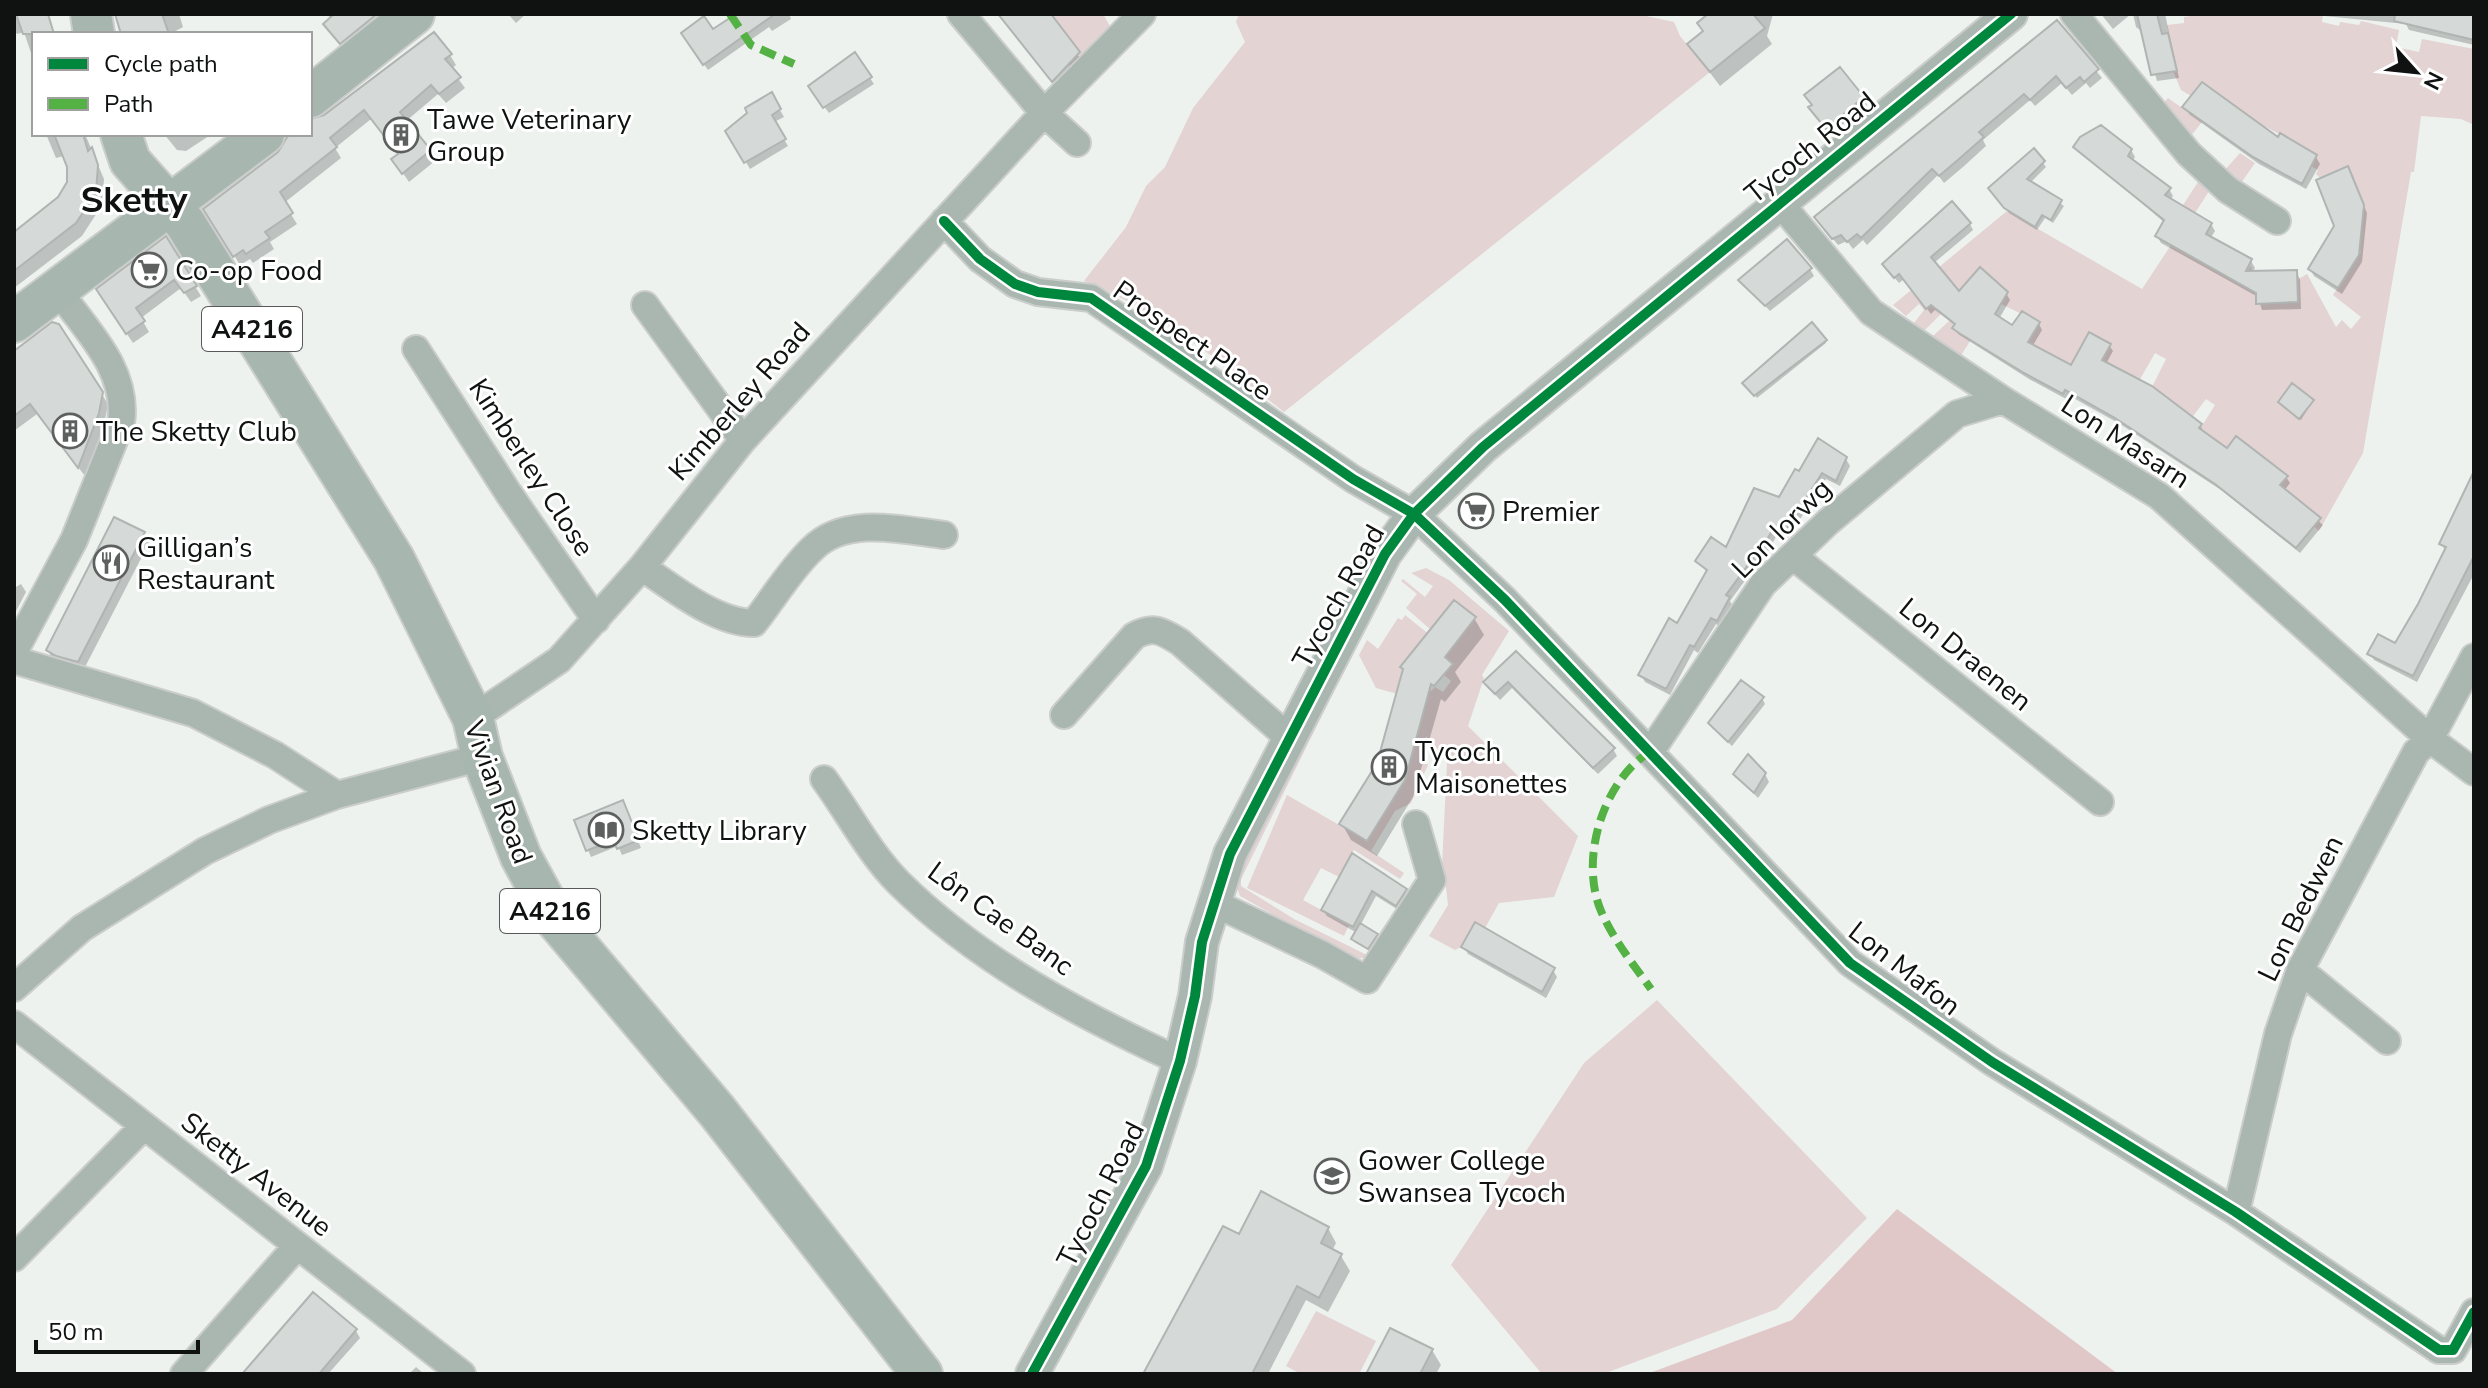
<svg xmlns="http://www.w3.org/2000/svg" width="2488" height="1388" font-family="'Nunito Sans',sans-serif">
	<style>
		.green { fill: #e3d3d2; fill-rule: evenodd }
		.forest { fill: #e1c8c8 }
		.shadow { fill: #0003 }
		.building { fill: #d5d9d7; stroke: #b0b4b2; stroke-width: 2 }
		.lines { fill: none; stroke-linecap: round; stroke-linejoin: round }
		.minor-casing { stroke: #cacdcb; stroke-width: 30 }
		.tertiary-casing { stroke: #cacdcb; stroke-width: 36 }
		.primary-casing { stroke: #cacdcb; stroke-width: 44 }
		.minor { stroke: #aab6b0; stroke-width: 26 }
		.tertiary { stroke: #aab6b0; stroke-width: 32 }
		.primary { stroke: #a7b6af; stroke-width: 40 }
		.quiet { stroke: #54b144; stroke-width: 8; stroke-dasharray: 16 8; stroke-linecap: butt }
		.cycleway-casing { stroke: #fff; stroke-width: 15 }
		.cycleway { stroke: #00873e; stroke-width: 10 }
		.labels { text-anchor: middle; stroke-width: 6; stroke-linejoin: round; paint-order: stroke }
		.shield { fill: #fff; stroke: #575958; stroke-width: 2 }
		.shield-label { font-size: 26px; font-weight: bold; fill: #0f1210 }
		.poi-label { font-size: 28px; fill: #0f1210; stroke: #fff; text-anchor: start }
		.street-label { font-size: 28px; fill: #0f1210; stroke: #fff }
		.district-label { font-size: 36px; font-weight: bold; fill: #0f1210; stroke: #fff }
	</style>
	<rect width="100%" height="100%" fill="#edf2ef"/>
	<path class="green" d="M1051,14h52l8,14 -40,40 -3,-5 12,-11z
		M1239,14h398l37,8 6,14 30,36 -426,340c-63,-49 -124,-101 -200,-131l42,-54 20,-41 19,-19 28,-59 52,-66 -9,-20z
		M2203,14h120l-1,8 17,4 1,-4 19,3 2,-4 38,9 -3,17 23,5 3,-13 52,10v76l-13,-6 -40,-3 -7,56h-3l-48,281 -44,78 -91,-83 -28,-19 15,-24 -9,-6 -22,29 -33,-39 15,-30 -11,-6 -24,42 2,-19 -16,-8 -36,2 -53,-28 12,-19 -45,-22 -35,56 -28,-20 18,-17 5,4 -2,4 12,9 18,-24 -31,-10 -28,28 -10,-8 10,-13 -5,-6 -13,12 -13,-11 114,-94 135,78 35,-53 2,14 12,7 6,-9 10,6 -4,10 36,19 12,-17 6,38 40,-2v-22l10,-6 29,53 6,-7 9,9 10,-12 -28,-22 28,-43 -16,-11 1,-3 15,1 1,-9 -21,-13 24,-10 -17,-40 -28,11 -4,-4 2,-4 -7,-4 6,-11 -69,-38 -46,-35 -11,14 -10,-6 -8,-19 4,-1 -10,-45 17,-2v-6z
		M2168,98l34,24 -12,15 -29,-31z
		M2240,153l15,10 -16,23 -16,-14z
		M2200,179l11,9 -16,25 -12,-8z
		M1426,568l23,12 60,51 -27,44 2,3 -16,48 110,110 -24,61 -55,6 -14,25 -10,-5 -14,24 -6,3 -26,-14 19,-31 -2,-18 -5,-2 6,-122 -21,-27 -6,17 8,12 -17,38 -16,8 -24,40 33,22 -4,6 -46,-29 -15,27 -18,-9 -18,32 46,25 -5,11 -97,-48 40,-93 80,46 35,-57 24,-82 -50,-14 -17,-33 8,-15 11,9 20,-31 4,2 3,-5 35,28 35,-26 -21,-17 -23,30 -25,-22 11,-14 -16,-13 2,-2 22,18 8,-11 -22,-13zM1420,642l32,22 -8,11 7,6 -8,11 -8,-5 -4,4 -31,-24z
		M1341,668l4,1 -104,210v7l53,33 77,38 -19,2 -112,-63 -7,-19z
		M1657,1000l210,218 -90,91 -174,65h-61l-91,-109 133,-202z
		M1316,1311l60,30 -17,33h-58l-15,-8z"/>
	<path class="forest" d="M1897,1209l221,165h-471l145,-54z"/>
	<path class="shadow" d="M14,14h32l8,20h-20v28l-10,-30 -7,2 -3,-4z
		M117,14h62l4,13 -13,7h-47z
		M327,14h35l10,14 -27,21 -20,-24 6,-6z
		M508,14h18l-10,9z
		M739,14h50l2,5 -19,12 -3,-4 -61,43 -21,-30 26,-8z
		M1001,14h47l34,47 -25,26z
		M1712,14h61l-6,22 5,8 -52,42 -31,-41 15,-12z
		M2101,14h30l-18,15z
		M2133,14h36h-4l14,64 -22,3 -13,-48 -8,-6z
		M2304,14h170v31l-65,-15 -3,-6z
		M2057,22l45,56 -12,10 -4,-5 -14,12 -10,-12 -27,23 -5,-6 -47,40 3,6 -23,21 -19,16 -6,-8 -71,70 -4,-5 -10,9 -6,-8 -9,4 -22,-27z
		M450,55l6,10 -5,4 14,19 -19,15 -8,-9 -33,28 30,39 -26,21 -9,-13 -1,-14 -28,-36 -36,29 6,10 -57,45 13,21 -27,18 4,7 -21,14 -3,-4 -10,6 -34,-56 73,-55 13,-20h18v-13l15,-4z
		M870,78l4,6 -45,29 -15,-20z
		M771,95l13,22 -10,5 14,24 -38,23 -22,-38z
		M1863,98l4,7 -36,29 -16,-20z
		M2185,107l94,33 37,17 4,7 -14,25 -47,-25 -70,-50z
		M46,134h39l19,45 -2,26 -20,31 -68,52v-54l46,-36 9,-16 -5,-26 -8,2z
		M164,134h48l-26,17 -9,-1z
		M2076,147l55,3 4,7 -3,4 37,28 4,7 -3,4 41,24 4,7 -5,8 41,22 4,7 -3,5 44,-1 4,7 1,30 -39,1 -4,-13 -97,-54 -4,-7 8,-13z
		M2033,150l13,17 -16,16 34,23 -11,17 -8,-5 -8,12 -28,-17 -16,-20z
		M2351,175l16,38 -5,49 -20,32 -28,-18 -4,-7 27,-42z
		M1970,224l3,6 -39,33 24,31 48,-1 4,7 -11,19 13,9 27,-4 3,6 -10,17 39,21 38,-23 4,6 -7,13 95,61 2,8 25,17 58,27 4,6 -6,8 39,34 -23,28 -79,-63 -101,-66 -52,-29 -2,4 -37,-20 -71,-45 -2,-8 -21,-16 -4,4 -27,-35 -5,4 -11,-13z
		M166,239l35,57 -10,6 -10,-14 -40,30 8,14 -16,11 -29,-43z
		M1810,269l4,7 -44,35 -29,-30z
		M1825,341l1,2 -69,55 -10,-12z
		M14,354l87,39 7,11 -4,21 -19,51 -48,-62 -23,17z
		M2312,402l-11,18 -19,-15z
		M1846,459l4,7 -10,20 -14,-7 -38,59 -10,-5 -15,28 -3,-1 -30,41 3,5 -12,21 -5,-3 -18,29 -4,-3 -24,45 -25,-13 -4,-7 36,-50 31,-52 -11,-12 30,-11 53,-50 20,-26z
		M2474,501v73l-57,108 -43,-22 -4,-6 25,-8 51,-94 -5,-9z
		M144,533l5,10 -66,128 -30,-11 -5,-10z
		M21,584l5,8 -12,23v-27z
		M1474,618l10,17 -29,37 6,10 -16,20 -4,-3 -28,98 -36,59 -26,-16 -9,-16 37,-60 25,-93z
		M1516,653l97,96 4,7 -19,18 -86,-86 -12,12 -10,-11 -4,-7z
		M1762,698l3,6 -33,42 -18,-17z
		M1735,774h30l4,8 -11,16z
		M626,810l15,38 -19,7 -4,-9 -27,11 -3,-7z
		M1353,855l33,19 23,23 -9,14 -24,-15 -16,30 18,12 -8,13 -16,-9 3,-9 -30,-17 -4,-6z
		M1464,947l89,23 4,7 -11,21 -78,-44z
		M1328,1228l8,15 -4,8 9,5 9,15 -22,41 -22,-12 -38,74h-123l94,-138z
		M356,1331l4,7 -32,36h-83z
		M1432,1350l9,15 -5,9h-68z
		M416,1367l8,7h-15z"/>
	<path class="building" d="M16,14h32l6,20h-31z
		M115,14h47l7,20h-48z
		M334,14h43l-37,30 -17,-20z
		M736,14h39l-72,51 -22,-32 23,-17 9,13z
		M998,14h53l29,38 -28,30z
		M1708,14h45l12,14 -55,44 -23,-28 16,-13 -6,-8z
		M2137,14h20l5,20 6,-1 9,38 -26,4z
		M2395,14h79v26l-80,-19z
		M2057,20l42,49 -15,13 -4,-5 -14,11 -10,-12 -26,24 -6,-6 -45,38 5,5 -25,22 -20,17 -7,-7 -71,69 -4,-4 -10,8 -6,-7 -9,4 -18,-22z
		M434,32l18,22 -7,5 16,18 -22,17 -8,-9 -31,27 31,38 -29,24 -11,-15 7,-5 -34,-44 -34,28 7,9 -57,45 13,21 -28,19 5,6 -24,16 -3,-4 -10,7 -30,-48 75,-57 11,-18h21v-15l14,-4z
		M855,52l17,25 -49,31 -15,-22z
		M1840,67l24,30 -38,32 -18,-22 4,-2 -8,-10z
		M2202,82l76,55 2,-4 37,22 -15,29 -49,-27 -71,-50z
		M772,92l9,17 -9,6 14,24 -42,24 -19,-32 22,-18 -2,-5z
		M2101,125l31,24 -4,7 43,32 -6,7 47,28 -6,11 46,25 -6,12 51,-1 1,32 -42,2v-11l-101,-57 9,-16 -91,-73 7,-10z
		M54,134h29l5,17 4,-4 6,18 -2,28 -20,30 -62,48v-39l44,-35 9,-15v-15z
		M2034,148l11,13 -18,18 35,21 -11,20 -9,-5 -7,12 -31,-19 -16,-20z
		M2348,166l16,39 -5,50 -21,33 -30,-19 26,-43 -18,-46z
		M1952,201l19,22 -40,34 28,34 21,-24 28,25 -13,22 17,11 10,-14 18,11 -12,20 43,23 18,-33 22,12 -9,16 50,26 50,38 -3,4 28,20 9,-12 52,40 -8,9 41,33 -25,30 -81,-64 -100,-66 -50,-28 -2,4 -39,-21 -65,-40 -7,-5 3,-4 -24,-19 -5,4 -27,-35 -5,4 -12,-14z
		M166,236l31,50 -13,7 -10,-13 -38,28 9,13 -19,13 -30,-45z
		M1787,239l25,29 -47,38 -27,-26z
		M52,322l7,2 44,68 -4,21 -21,55 -48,-64 -16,12v-65z
		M1812,322l15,18 -73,56 -12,-13z
		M2292,383l22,17 -15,19 -21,-17z
		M1818,438l29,19 -11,24 -14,-8 -38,60 -10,-6 -15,28 -3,-1 -30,41 4,2 -13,24 -6,-3 -17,29 -4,-2 -24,44 -28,-14 31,-57 8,5 30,-53 -12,-9 16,-24 15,10 28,-59 25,9 16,-28 4,2z
		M2474,471v85l-61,120 -46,-22 11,-20 17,9 23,-39 28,-57 -7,-3z
		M114,517l31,15 -67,130 -22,-6 -10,-6z
		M1454,600l22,17 -31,40 8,7 -19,22 -3,-2 -26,96 -38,61 -28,-17 38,-61 26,-94 -3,-2z
		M1516,651l99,97 -22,20 -85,-86 -13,12 -12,-12z
		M1741,680l23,17 -36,45 -20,-19z
		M1748,754l18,19 -12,20 -21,-19z
		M623,800l16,40 -22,9 -4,-9 -27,11 -12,-31z
		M1352,853l55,36 -11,17 -24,-15 -19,36 -32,-17z
		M1475,922l80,46 -13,24 -81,-45z
		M1360,923l18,11 -10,15 -17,-10z
		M1261,1191l68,36 -8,16 21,11 -23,44 -22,-12 -45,88h-109l80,-148 16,8z
		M313,1292l44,37 -38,45h-77z
		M1390,1328l43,21 -13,25h-54z"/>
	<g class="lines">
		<g class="minor-casing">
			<path id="minor" d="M961,14l83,99 33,30
				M2074,14l115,140 39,36 49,31
				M1779,202l92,110 132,88 156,96 271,243 44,33
				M944,221l36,38 35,25 23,8 53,6 262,181 61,35 91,86 345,363 142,99 244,150 203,138h14l21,-38
				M645,305l98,135
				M416,349l93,145 87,126
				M1793,556l307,246
				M642,567c31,21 74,56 112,56 19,-24 36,-53 58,-74 34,-34 91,-19 132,-14
				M14,652l60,-112 47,-117c8,-53 -35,-93 -64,-134
				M14,660l179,53 82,42 62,40
				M1064,715l70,-79c19,-11 28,-5 46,6l108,95
				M473,718l86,-58 83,-93 101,-127 301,-327 98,-99
				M1651,751l112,-167 65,-62 129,-108 46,-14
				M824,779c24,33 46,75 75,104 79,78 181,132 281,178
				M1212,902l111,53 44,25 65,-100 -16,-56
				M2300,970l87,71
				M14,988l68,-60 123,-77 64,-31 68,-25 145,-38
				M14,1024l448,350
				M2236,1212l42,-178 22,-64 116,-218 14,-13 44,-82
				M14,1258l130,-132
				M184,1374l113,-128"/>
		</g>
		<g class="tertiary-casing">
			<path id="tertiary" d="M1032,1374l114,-208 34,-105 15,-65 7,-54 28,-88 155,-300 29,-40 69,-67 528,-433"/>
		</g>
		<g class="primary-casing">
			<path id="primary" d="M91,14l3,20
				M310,97l104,-83
				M121,134l9,27 55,62 209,336 79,159 9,39 39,100 34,62 162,192 205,263
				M14,322l250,-188"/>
		</g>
		<use href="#minor" class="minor"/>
		<use href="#tertiary" class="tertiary"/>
		<use href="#primary" class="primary"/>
		<path class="quiet" d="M730,14l21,31 43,19
			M1651,751c-48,29 -72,108 -50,160 12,28 32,53 50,78"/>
		<g class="cycleway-casing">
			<path id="cycleway" d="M944,221l36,38 35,25 23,8 53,6 262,181 61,35 91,86 345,363 142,99 244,150 203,138h14l21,-38
				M1032,1374l114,-208 34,-105 15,-65 7,-54 28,-88 155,-300 29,-40 69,-67 528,-433"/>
		</g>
		<use href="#cycleway" class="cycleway"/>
	</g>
	<defs>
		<g id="building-ring" transform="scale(1.8)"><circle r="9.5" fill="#fff" stroke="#5d605e" stroke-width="1.5"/><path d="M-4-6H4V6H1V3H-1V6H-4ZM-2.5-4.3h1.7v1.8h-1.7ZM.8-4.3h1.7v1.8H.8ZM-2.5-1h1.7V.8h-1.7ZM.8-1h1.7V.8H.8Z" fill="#5d605e"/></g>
		<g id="supermarket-ring" transform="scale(1.8)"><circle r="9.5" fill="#fff" stroke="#5d605e" stroke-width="1.5"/><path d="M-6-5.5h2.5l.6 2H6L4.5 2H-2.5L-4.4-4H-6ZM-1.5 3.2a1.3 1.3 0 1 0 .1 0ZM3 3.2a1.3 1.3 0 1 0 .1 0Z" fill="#5d605e"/></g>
		<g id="restaurant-ring" transform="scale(1.8)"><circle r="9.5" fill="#fff" stroke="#5d605e" stroke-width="1.5"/><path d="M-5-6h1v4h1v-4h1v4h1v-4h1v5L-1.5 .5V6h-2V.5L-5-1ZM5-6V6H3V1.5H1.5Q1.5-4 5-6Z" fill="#5d605e"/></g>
		<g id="library-ring" transform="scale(1.8)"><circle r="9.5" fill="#fff" stroke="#5d605e" stroke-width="1.5"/><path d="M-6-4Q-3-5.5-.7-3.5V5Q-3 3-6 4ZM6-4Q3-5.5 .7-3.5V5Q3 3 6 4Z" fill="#5d605e"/></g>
		<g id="university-ring" transform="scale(1.8)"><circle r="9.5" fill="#fff" stroke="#5d605e" stroke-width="1.5"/><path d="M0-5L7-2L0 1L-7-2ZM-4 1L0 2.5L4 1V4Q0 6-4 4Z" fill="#5d605e"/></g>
	</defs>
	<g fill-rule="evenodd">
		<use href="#building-ring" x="401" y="135"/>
		<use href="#supermarket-ring" x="149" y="270"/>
		<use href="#building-ring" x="70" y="431"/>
		<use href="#supermarket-ring" x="1476" y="511"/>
		<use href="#restaurant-ring" x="111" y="563"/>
		<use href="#building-ring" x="1389" y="767"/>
		<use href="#library-ring" x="606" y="830"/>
		<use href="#university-ring" x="1332" y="1176"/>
	</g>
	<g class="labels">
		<g class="shield">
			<rect x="202" y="307" width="100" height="44" rx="6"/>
			<rect x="500" y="889" width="100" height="44" rx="6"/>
		</g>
		<g class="shield-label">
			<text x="252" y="338">A4216</text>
			<text x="550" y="920">A4216</text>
		</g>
		<g class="poi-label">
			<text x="427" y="129">Tawe Veterinary<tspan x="427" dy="32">Group</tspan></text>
			<text x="175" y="280">Co-op Food</text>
			<text x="96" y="441">The Sketty Club</text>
			<text x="1502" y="521">Premier</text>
			<text x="137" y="557">Gilligan’s<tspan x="137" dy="32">Restaurant</tspan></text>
			<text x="1415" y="761">Tycoch<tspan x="1415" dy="32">Maisonettes</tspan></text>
			<text x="632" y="840">Sketty Library</text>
			<text x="1358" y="1170">Gower College<tspan x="1358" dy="32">Swansea Tycoch</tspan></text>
		</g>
		<g class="street-label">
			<text transform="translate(1810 147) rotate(-39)" y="10">Tycoch Road</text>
			<text transform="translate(1193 340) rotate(35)" y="10">Prospect Place</text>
			<text transform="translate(739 401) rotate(-49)" y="10">Kimberley Road</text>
			<text transform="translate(2126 441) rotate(33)" y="10">Lon Masarn</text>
			<text transform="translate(532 467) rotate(57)" y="10">Kimberley Close</text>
			<text transform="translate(1781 528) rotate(-45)" y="10">Lon Iorwg</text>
			<text transform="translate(1338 596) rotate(-61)" y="10">Tycoch Road</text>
			<text transform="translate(1966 654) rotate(39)" y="10">Lon Draenen</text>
			<text transform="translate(499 792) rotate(70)" y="10">Vivian Road</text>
			<text transform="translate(2300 908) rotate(-64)" y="10">Lon Bedwen</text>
			<text transform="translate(1001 918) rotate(36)" y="10">Lôn Cae Banc</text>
			<text transform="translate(1905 968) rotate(38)" y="10">Lon Mafon</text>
			<text transform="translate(257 1174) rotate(38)" y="10">Sketty Avenue</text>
			<text transform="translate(1100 1194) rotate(-63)" y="10">Tycoch Road</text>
		</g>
		<g class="district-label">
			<text x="134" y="212">Sketty</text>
		</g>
	</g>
	<rect width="2488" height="1388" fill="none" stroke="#0f1210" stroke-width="32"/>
	<rect x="32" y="32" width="280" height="104" fill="#ffffff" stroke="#9fa09f" stroke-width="2"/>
	<rect x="48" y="58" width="40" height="12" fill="#00873e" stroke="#9fa09f" stroke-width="2"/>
	<text x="104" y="72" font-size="24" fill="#0f1210">Cycle path</text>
	<rect x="48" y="98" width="40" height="12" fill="#54b144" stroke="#9fa09f" stroke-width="2"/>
	<text x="104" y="112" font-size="24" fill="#0f1210">Path</text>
	<g transform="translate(2416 72) rotate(117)" stroke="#ffffff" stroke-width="6" paint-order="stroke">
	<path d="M0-6L14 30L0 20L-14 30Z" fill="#0f1210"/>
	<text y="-12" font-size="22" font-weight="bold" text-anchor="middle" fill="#0f1210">N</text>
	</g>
	<path d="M36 1340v12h162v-12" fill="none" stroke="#0f1210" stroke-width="4"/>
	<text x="48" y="1340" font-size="24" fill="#0f1210" stroke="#ffffff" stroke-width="6" paint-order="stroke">50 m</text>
</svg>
